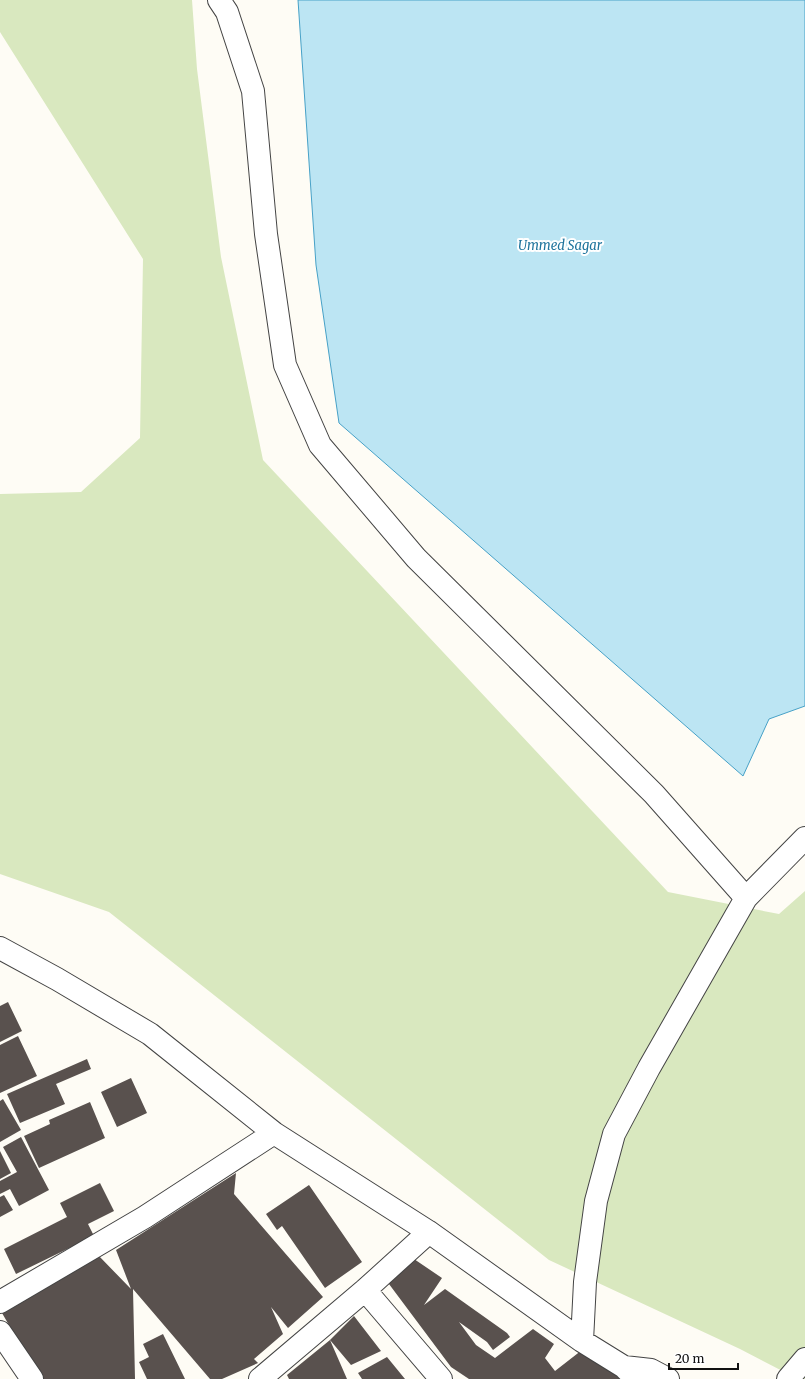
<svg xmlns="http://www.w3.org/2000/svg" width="805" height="1379" font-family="Merriweather,serif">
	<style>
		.green { fill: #d9e8bf }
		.water { fill: #bce5f3; stroke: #47a1c7 }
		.building { fill: #59514e }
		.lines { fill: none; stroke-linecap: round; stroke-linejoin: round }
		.minor-casing { stroke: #444; stroke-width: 24 }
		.minor { stroke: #fff; stroke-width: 22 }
		.labels { text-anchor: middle; stroke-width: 4; stroke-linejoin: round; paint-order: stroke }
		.water-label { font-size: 13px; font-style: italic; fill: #1f749d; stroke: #fff }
	</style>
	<rect width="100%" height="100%" fill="#fefcf5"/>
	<path class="green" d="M0,0h192l5,69 24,188 42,203 405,432 111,22 26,-23v488h-7l-58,-30 -191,-89 -440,-348 -109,-38v-380l81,-2 59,-54 3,-179 -143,-227z"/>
	<path class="water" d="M298,0h507v706l-36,13 -26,57 -404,-353 -23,-158z"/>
	<path class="building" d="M8,1002l14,29 -22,11v-36z
		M18,1036l19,40 -37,17v-48z
		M87,1059l4,10 -35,15 9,20 -45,19 -13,-29z
		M131,1078l16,35 -30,14 -16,-35z
		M3,1099l18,31 -21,12v-41z
		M90,1102l15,36 -66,30 -15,-32 26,-12 -1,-4z
		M21,1137l28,53 -30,16 -9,-17 -10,5v-13l17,-9 -14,-25z
		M0,1151l11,22 -11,6z
		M236,1173l-2,21 89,103 -35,31 -17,-21 12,27 -29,25 4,4 -36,16h-12l-77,-90 2,90h-95l-38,-66 96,-58 33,34 -15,-39z
		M100,1183l14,28 -26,13 6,12 -78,38 -12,-25 63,-32 -7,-14z
		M309,1185l53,77 -37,26 -43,-62 -5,4 -11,-16z
		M4,1195l9,15 -13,7v-20z
		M414,1259l28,19 -18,27 21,-16 62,44 3,4 -17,13 -6,-8 -28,-20 17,23 19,13 38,-29 21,15 -9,14 10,13 27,-21 41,29h-154l-18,-12 -65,-87z
		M354,1316l27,35 -30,14 -21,-25z
		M163,1334l22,45h-38l-8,-17 10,-5 -6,-13z
		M330,1340l17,39h-58l-2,-4z
		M387,1357l18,22h-43l-4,-6z"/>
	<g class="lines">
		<g class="minor-casing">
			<path id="minor" d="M219,0l8,12 26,79 13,143 19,131 35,80 96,113 238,236 92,104
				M0,948l57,31 93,55 124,99 155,99 153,109 42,26 12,12
				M365,1290l76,89
				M0,1302l145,-85 129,-84
				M0,1332l32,47
				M582,1341l3,-59 11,-81 18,-67 35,-66 97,-170 59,-60
				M624,1367l27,3 17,9
				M260,1379l105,-89 64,-58
				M788,1379l17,-20"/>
		</g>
		<use href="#minor" class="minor"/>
	</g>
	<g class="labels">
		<g class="water-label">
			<text x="560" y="250">Ummed Sagar</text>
		</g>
	</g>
	<path d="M669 1363v6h69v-6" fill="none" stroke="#111111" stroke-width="2"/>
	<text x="675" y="1363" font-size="12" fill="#111111" stroke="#ffffff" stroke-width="3" paint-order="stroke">20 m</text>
</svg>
